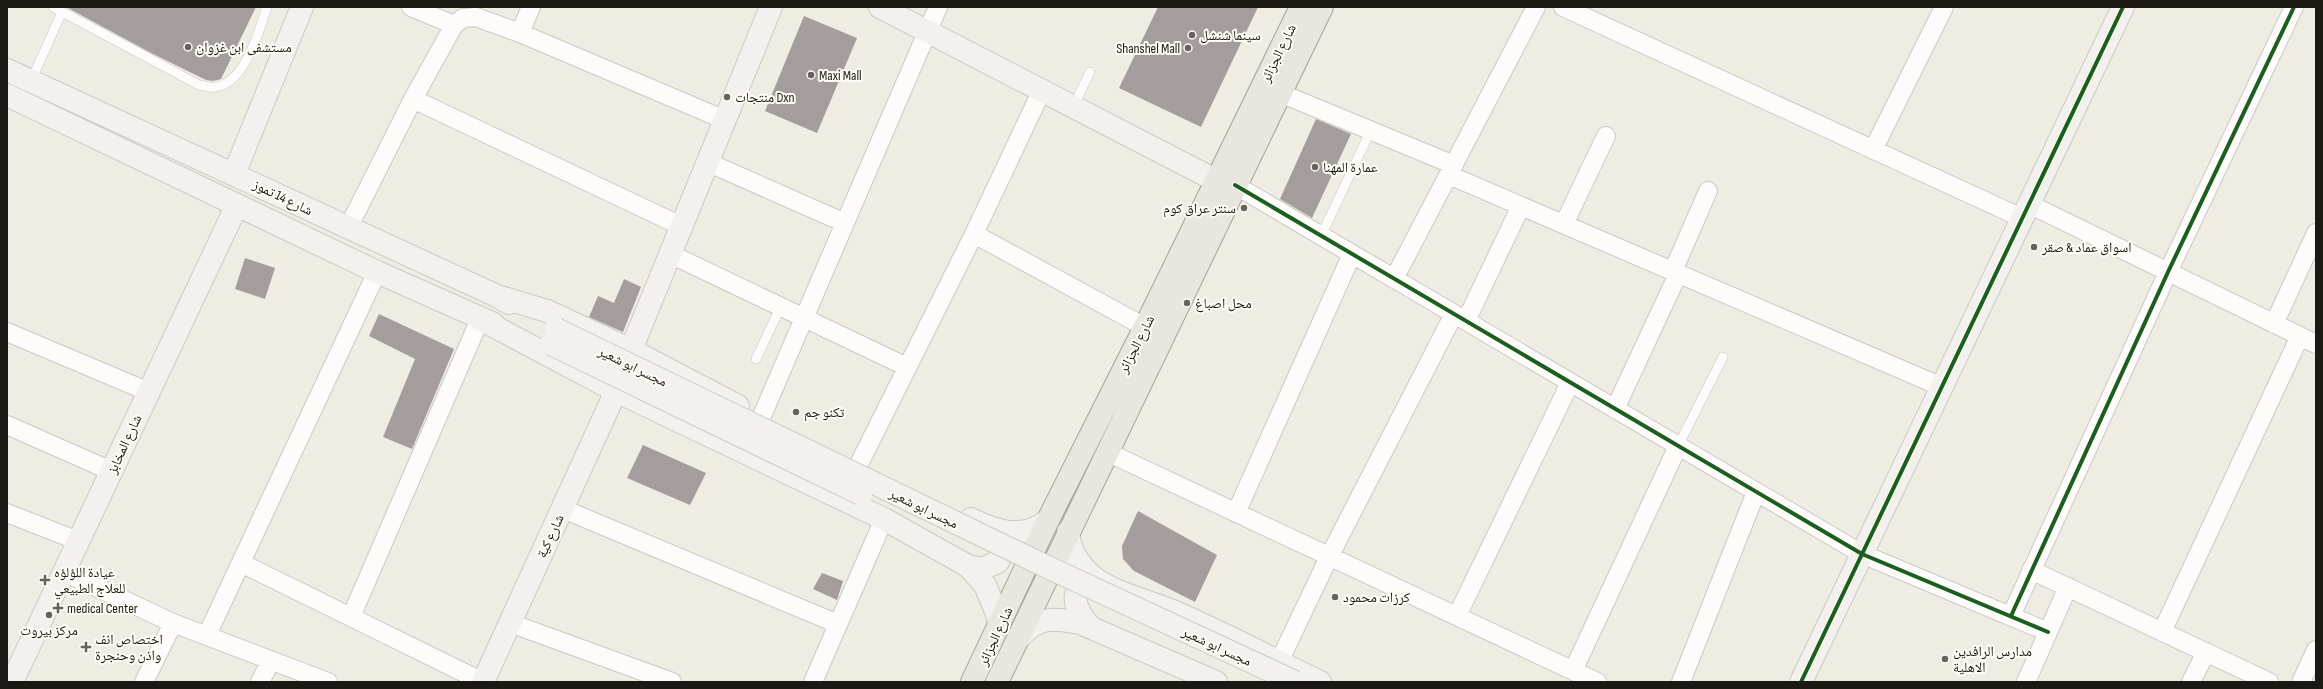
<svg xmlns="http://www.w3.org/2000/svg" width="2323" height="689" font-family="'Sofia Sans Condensed','Noto Naskh Arabic',sans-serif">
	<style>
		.building { fill: #a59c9c }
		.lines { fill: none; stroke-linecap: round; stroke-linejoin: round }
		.lane-casing { stroke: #cbc9c2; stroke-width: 10 }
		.street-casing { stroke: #cbc9c2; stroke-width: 20 }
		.secondary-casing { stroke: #cbc9c2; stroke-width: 24 }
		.primary-casing { stroke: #a9a294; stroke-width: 24 }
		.lane { stroke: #fdfcfb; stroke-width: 9 }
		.street { stroke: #fdfcfb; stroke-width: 18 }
		.secondary { stroke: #f2f1ed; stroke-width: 22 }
		.primary { stroke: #e9e5df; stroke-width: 22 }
		.secondary-bridge-casing { stroke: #cbc9c2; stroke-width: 24; stroke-linecap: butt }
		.secondary-bridge { stroke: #f2f1ed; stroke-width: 22 }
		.cycleway-casing { stroke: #fefcf5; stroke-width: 6 }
		.cycleway { stroke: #1b5e20; stroke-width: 4 }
		.poi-dot { fill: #65635c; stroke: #fefcf5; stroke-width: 1.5 }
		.labels { text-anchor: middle; stroke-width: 4; stroke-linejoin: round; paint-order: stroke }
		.poi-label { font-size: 14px; fill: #1a1913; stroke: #fefcf5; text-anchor: start }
		.street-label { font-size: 14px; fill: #1a1913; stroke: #fefcf5 }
	</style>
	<rect width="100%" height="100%" fill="#efece3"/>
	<path class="building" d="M66,7h190l-35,72 -8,2 -7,-1 -53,-26z
		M1158,7h100l-57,120 -82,-39z
		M804,16l53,22 -40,95 -52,-22z
		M1316,119l35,15 -39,84 -32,-19z
		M245,258l30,10 -10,31 -30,-10z
		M624,279l17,8 -18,45 -34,-15 9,-21 16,7z
		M379,314l75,35 -42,100 -29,-12 32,-78 -46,-23z
		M643,445l63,28 -16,32 -63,-27z
		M1138,511l79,44 -22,47 -61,-31 -11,-12 -1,-13z
		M822,573l21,8 -6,19 -24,-11z"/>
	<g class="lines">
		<g class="lane-casing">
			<path id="lane" d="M53,7l146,78c5,0 11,3 16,2 30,-3 44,-56 52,-80
				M31,81l31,-69
				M1073,107l17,-35
				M1321,236l50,-106
				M756,359l25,-53
				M1678,446l45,-89"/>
		</g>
		<g class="street-casing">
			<path id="street" d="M411,7l43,18
				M1563,7l459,211
				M520,33l11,-26
				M1280,93l174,72
				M413,99l268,127
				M1873,150l71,-143
				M707,162l138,61
				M1449,175l493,212
				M1235,185l627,369 186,78
				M2029,204l287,140
				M1564,224l42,-88
				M348,228l65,-129 41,-74 9,-7 13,-1 44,16 205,87
				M974,234l171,93
				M670,254l237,113
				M1673,271l35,-80
				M1394,279l142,-272
				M1466,321l55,-115
				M2274,324l42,-91
				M7,332l142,60
				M1615,409l63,-135
				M761,418l177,-411
				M7,425l104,46
				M1107,452l490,230
				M858,466l116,-232 68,-144
				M563,509l275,115
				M7,513l71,28
				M1236,513l116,-259
				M241,563l242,119
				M2031,570l238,112
				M64,572l109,51 155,59
				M1457,616l113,-233
				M2011,616l157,-344 126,-265
				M351,617l129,-298
				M510,623l162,59
				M2162,632l138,-296
				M207,635l170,-363
				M1279,662l50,-105 125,-243
				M1573,671l105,-225
				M144,682l29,-59
				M260,682l11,-22
				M813,682l71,-163
				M1681,682l75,-190
				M2026,682l42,-95
				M2191,682l15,-30
				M2301,682l15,-32"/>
		</g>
		<g class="secondary-casing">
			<path id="secondary" d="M880,7l337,174
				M7,70l490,226 12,7
				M7,95l370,177 117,52
				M234,174l68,-167
				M497,296l50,15 84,39 107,56
				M480,319l136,72 268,128 84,47 17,19 13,31 1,11
				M631,350l140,-343
				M971,519c26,13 52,21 77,1
				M1068,532c1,17 11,33 24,44 18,16 60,26 83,36 49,21 97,47 145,70
				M968,566l14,3 16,-7c6,-14 2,-21 -8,-32
				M1090,626c-19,-19 -23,-45 12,-43
				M1020,637c18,-21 34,-19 60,-14l136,59
				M12,682l225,-477
				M483,682l133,-291
				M1801,682l322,-675"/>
		</g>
		<g class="primary-casing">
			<path id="primary" d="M972,682l76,-162 97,-193 156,-320
				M997,682l325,-675"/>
		</g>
		<use href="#lane" class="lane"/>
		<use href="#street" class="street"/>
		<use href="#secondary" class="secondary"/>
		<use href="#primary" class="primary"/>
		<g class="secondary-bridge-casing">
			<path id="secondary-bridge" d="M556,329l485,235 254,118
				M551,344l310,150"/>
		</g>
		<use href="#secondary-bridge" class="secondary-bridge"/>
		<g class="cycleway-casing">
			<path id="cycleway" d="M1235,185l627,369 186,78
				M2011,616l157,-344 126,-265
				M1801,682l322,-675"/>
		</g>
		<use href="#cycleway" class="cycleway"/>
	</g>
	<g class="poi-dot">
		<circle cx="1192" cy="35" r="4"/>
		<circle cx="188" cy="47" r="4"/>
		<circle cx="1188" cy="48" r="4"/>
		<circle cx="811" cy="75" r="4"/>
		<circle cx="727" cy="97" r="4"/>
		<circle cx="1315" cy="167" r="4"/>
		<circle cx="1244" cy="208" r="4"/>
		<circle cx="2034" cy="247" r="4"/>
		<circle cx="1187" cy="303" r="4"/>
		<circle cx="796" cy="412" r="4"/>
		<path d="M43 574h4v4h4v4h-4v4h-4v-4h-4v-4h4z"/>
		<circle cx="1335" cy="597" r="4"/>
		<path d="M56 602h4v4h4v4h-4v4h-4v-4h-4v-4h4z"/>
		<circle cx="49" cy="615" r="4"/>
		<path d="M84 641h4v4h4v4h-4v4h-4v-4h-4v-4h4z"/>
		<circle cx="1945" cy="659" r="4"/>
	</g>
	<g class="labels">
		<g class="poi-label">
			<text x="1200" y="40">سينما شنشل</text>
			<text x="196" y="52">مستشفى ابن غزوان</text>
			<text x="1180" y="53" text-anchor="end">Shanshel Mall</text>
			<text x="819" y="80">Maxi Mall</text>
			<text x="735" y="102">منتجات Dxn</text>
			<text x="1323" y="172">عمارة المهنا</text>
			<text x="1236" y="213" text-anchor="end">سنتر عراق كوم</text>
			<text x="2042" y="252">اسواق عماد &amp; صقر</text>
			<text x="1195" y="308">محل اصباغ</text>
			<text x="804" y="417">تكنو جم</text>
			<text x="54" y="577">عيادة اللؤلؤه<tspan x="54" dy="16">للعلاج الطبيعي</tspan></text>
			<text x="1343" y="602">كرزات محمود</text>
			<text x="67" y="613">medical Center</text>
			<text x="49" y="635" text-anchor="middle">مركز بيروت</text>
			<text x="95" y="644">اختصاص انف<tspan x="95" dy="16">واذن وحنجرة</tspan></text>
			<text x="1953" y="656">مدارس الرافدين<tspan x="1953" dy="16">اﻻهلية</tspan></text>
		</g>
		<g class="street-label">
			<text transform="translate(1278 53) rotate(-64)" y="5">شارع الجزائر</text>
			<text transform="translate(283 197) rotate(26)" y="5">شارع 14 تموز</text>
			<text transform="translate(1136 344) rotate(-63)" y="5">شارع الجزائر</text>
			<text transform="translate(633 366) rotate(26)" y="5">مجسر ابو شعير</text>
			<text transform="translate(124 444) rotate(-65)" y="5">شارع المخابز</text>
			<text transform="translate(924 508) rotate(26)" y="5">مجسر ابو شعير</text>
			<text transform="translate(550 536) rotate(-65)" y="5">شارع كية</text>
			<text transform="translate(995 636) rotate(-65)" y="5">شارع الجزائر</text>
			<text transform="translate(1217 646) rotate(25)" y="5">مجسر ابو شعير</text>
		</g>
	</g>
	<rect width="2323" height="689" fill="none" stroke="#1a1913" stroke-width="16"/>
</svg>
